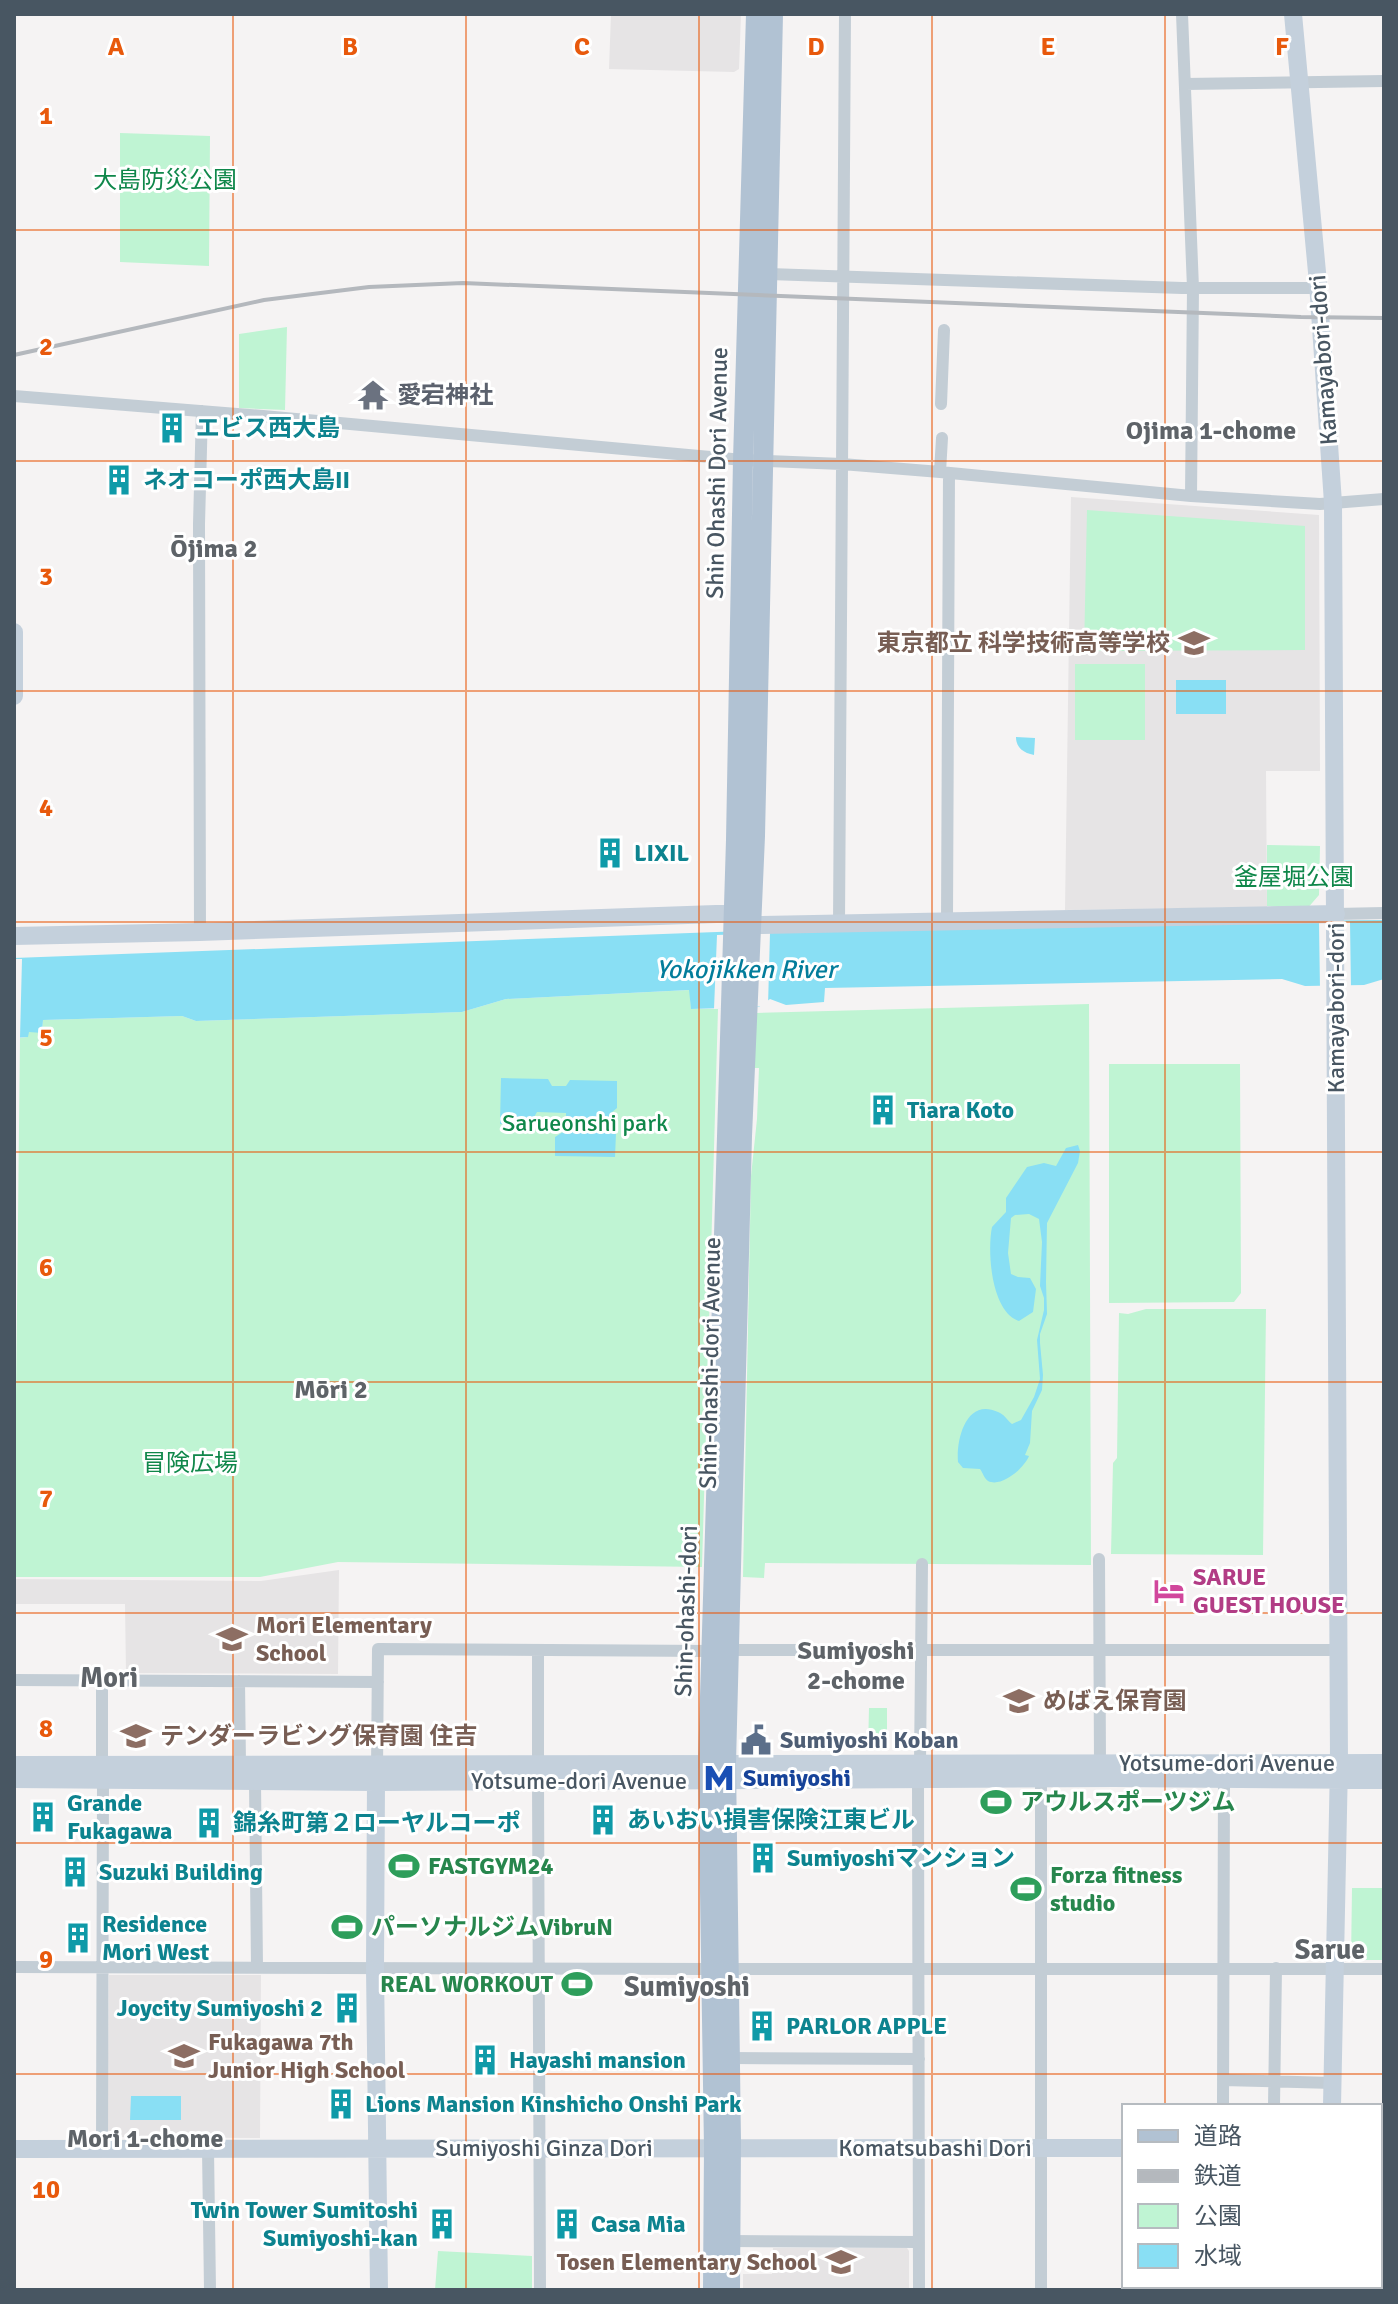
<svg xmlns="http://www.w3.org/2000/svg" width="1398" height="2304" font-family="Signika,'Noto Sans JP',sans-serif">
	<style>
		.education { fill: #e6e4e5 }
		.green { fill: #bff4d3 }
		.water { fill: #89dff4 }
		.pier { fill: #f5f3f3 }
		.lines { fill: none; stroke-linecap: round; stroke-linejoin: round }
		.street { stroke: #c3cdd5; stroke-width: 12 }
		.secondary { stroke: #c4d0dc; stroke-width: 18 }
		.primary { stroke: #b1c2d3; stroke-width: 20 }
		.rail { stroke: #b4b8bd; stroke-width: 4 }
		.grid { fill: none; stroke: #e8590c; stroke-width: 2; stroke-opacity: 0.55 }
		.labels { text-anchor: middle; stroke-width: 6; stroke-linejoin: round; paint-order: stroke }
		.park-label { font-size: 24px; fill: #0f874a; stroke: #fff }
		.street-label { font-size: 24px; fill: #485662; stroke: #fff }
		.worship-label { font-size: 24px; font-weight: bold; fill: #5b616d; stroke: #fff; text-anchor: start }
		.culture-label { font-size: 24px; font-weight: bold; fill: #0d838f; stroke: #fff; text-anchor: start }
		.education-label { font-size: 24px; font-weight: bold; fill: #785e54; stroke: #fff; text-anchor: start }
		.hotel-label { font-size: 24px; font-weight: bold; fill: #b23c85; stroke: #fff; text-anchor: start }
		.service-label { font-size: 24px; font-weight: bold; fill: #4e5e75; stroke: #fff; text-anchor: start }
		.transit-label { font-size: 24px; font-weight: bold; fill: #164399; stroke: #fff; text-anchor: start }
		.leisure-label { font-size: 24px; font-weight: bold; fill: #27864d; stroke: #fff; text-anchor: start }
		.neighbourhood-label { font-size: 26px; font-weight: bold; fill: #5e6368; stroke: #fff }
		.water-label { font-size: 26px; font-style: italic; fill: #037d9b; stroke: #fff }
		.quarter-label { font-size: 28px; font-weight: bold; fill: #5e6368; stroke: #fff }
		.grid-label { font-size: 26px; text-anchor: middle; font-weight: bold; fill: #e8590c; stroke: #fff; stroke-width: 6; stroke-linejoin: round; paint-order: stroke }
	</style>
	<rect width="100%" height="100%" fill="#f5f3f3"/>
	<path class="education" d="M611,14h130l-2,55 -5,3 -125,-3z
		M1071,497l248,18 1,256h-54l1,136 -202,3z
		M339,1570l-1,104 -212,-1 -1,-69h-111l1,-25 246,2z
		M109,1975h152l-1,163 -153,-1z
		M773,2248h134l2,3v39h-166v-16h29z"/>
	<path class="green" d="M120,133l90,3 -1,130 -89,-4z
		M287,327l-2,83 -46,-2v-74z
		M1087,510l218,16v124l-221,1z
		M1075,664h70v76h-70z
		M1267,845l53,1 -1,49 -13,15 -39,-4z
		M690,990l1,19h27l-16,558 -364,-5 -78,15h-246l6,-539 7,-1 1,-5h14l1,-12 139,-4 14,5 266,-9 44,-13z
		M1089,1004l2,561 -326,-2 -1,15 -21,-1 8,-401 6,-57 2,-51h-5l2,-55z
		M1109,1064h131l1,229 -7,9 -125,1z
		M1146,1309h120l-3,246 -152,-1 2,-91 4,-5 2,-145 9,1z
		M869,1708h18v42h-19z
		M1352,1888h32v72h-33z
		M438,2251l94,5v34h-97z"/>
	<path class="water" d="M1176,680h50v34h-50z
		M1016,737l19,1 -1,17c-10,-2 -18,-7 -18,-18z
		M1384,920v59l-20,6 -59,1 -23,-7 -457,9 -1,14 -38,3 -16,-6 -11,8 -68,2 -2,-19 -183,9 -44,13 -266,9 -14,-5 -139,4 -1,13 -13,-1 -1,5 -14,1v-80l922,-34z
		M501,1078l47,1 4,7h14l4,-6 47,1v27l-6,5v14l5,6 -1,24 -60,-1v-19l11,-7v-17l-29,-1 -7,12h-30z
		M1078,1145l2,6 -2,12 -31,60 -1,59 1,32 -7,20v9l3,32 -1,15 -10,21 -2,32 -5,12 4,1c-5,12 -27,32 -41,25 -4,-3 -5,-8 -8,-12l-17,-1 -5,-6c-2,-22 8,-65 40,-50 6,2 9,8 14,12l9,-4 13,-23 6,-18 -3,-39 7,-30v-12l-4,-12 2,-44 -3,-23 -10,-5 -14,1 -4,3 -3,35 3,21 7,3 12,1 6,11 -3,23 -14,9c-28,-9 -32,-70 -27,-94l14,-15v-14l21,-31 17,-4 12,3 10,-18z
		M131,2096h50v24h-51z"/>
	<path class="pier" d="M1350,922l1,67 -31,1 -1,-67z
		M770,933l-2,73 -54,3 3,-74z
		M14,959h8l-2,79h-6z"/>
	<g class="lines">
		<path class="street" d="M1182,14l11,274 -2,208
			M1185,84l199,-3
			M769,274l413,14h136
			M14,396l249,20 480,44 99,4 98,8 251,24 129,8 64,-5
			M941,404l3,-74
			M940,472l2,-34
			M1336,914l48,-1
			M947,920l2,-447
			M839,923l6,-909
			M200,932l-1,-408 3,-113
			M1099,1559l1,205
			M729,1650h610
			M14,1680l364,2
			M102,1680v85
			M239,1681l1,84
			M538,1764v-114
			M920,1764l2,-200
			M377,1771l1,-122 333,2
			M538,1781l2,509
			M918,1781l1,509
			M255,1782l2,185
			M14,1967l696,2
			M729,1969h655
			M730,2058l189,1
			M1223,2080l110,3
			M1223,2106l1,-327
			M1274,2106l2,-138
			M102,2149l1,-368
			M208,2149l2,141
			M731,2241l188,1
			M1041,2290v-511
			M1222,2290v-4"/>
		<path class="secondary" d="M1293,14l25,269 15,220 6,1260 -7,343
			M14,632v64
			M14,936l186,-4 516,-18h17l25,11 578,-11
			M14,1765l1370,-2
			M14,1779l362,3 738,-4 270,2
			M376,1782l-1,186 4,322
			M14,2149l1110,-1
			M1380,2167l4,1
			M1327,2290v-4"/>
		<path class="primary" d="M713,2290l1,-142 -6,-385 28,-923 7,-380 13,-446
			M730,2290l1,-148 -5,-379 16,-627 13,-300 18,-822"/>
		<path class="rail" d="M14,355l250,-55 105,-13 94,-4 838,34 83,1"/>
	</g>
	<path class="grid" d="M233,14v2276M466,14v2276M699,14v2276M932,14v2276M1165,14v2092M14,230h1370M14,461h1370M14,691h1370M14,922h1370M14,1152h1370M14,1382h1370M14,1613h1370M14,1843h1370M14,2074h1370M1165,2286v4"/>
	<defs>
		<g id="temple-bare" transform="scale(2.4)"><path d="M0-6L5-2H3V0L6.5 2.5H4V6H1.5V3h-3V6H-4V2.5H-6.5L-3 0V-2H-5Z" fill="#6b7280" stroke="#fff" stroke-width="2.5" paint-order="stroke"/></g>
		<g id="building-bare" transform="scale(2.4)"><path d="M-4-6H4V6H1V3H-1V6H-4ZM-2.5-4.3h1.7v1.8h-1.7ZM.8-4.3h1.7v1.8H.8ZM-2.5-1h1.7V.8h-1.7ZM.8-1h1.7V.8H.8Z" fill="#0f9aa8" stroke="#fff" stroke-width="2.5" paint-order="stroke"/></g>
		<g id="school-bare" transform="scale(2.4)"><path d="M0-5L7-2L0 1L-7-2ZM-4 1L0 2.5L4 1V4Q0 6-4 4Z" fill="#8d6e63" stroke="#fff" stroke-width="2.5" paint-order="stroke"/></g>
		<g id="hotel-bare" transform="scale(2.4)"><path d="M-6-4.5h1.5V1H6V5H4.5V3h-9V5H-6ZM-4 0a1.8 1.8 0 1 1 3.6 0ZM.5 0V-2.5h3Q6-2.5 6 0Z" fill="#d1479c" stroke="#fff" stroke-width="2.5" paint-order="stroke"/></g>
		<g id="civic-bare" transform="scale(2.4)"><path d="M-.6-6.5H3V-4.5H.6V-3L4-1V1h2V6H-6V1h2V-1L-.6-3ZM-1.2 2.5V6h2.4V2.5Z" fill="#5c6f8a" stroke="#fff" stroke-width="2.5" paint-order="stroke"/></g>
		<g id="metro-bare" transform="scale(2.4)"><path d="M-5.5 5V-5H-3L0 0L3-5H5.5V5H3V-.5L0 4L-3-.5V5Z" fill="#1a4fb4" stroke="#fff" stroke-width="2.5" paint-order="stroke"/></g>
		<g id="stadium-bare" transform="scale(2.4)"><path d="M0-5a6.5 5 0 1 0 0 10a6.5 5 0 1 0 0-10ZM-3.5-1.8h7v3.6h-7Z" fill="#2e9e5b" stroke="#fff" stroke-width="2.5" paint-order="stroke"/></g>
	</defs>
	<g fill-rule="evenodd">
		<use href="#temple-bare" x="373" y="395"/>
		<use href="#building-bare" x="172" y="428"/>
		<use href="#building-bare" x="119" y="480"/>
		<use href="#school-bare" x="1194" y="643"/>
		<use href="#building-bare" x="610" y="853"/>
		<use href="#building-bare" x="883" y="1110"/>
		<use href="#hotel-bare" x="1169" y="1591"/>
		<use href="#school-bare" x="232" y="1639"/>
		<use href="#school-bare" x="1019" y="1701"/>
		<use href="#school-bare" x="136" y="1736"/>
		<use href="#civic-bare" x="756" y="1740"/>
		<use href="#metro-bare" x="719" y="1778"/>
		<use href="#stadium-bare" x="996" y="1802"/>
		<use href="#building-bare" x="43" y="1817"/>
		<use href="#building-bare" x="603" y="1820"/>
		<use href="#building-bare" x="209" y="1823"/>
		<use href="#building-bare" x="763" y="1858"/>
		<use href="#stadium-bare" x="404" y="1866"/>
		<use href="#building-bare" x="75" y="1872"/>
		<use href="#stadium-bare" x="1026" y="1889"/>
		<use href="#stadium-bare" x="347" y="1927"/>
		<use href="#building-bare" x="78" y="1938"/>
		<use href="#stadium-bare" x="577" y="1984"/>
		<use href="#building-bare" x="347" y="2008"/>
		<use href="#building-bare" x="762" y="2026"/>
		<use href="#school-bare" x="184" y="2056"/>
		<use href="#building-bare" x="485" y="2060"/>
		<use href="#building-bare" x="341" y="2104"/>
		<use href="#building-bare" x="442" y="2224"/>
		<use href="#building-bare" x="567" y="2224"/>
		<use href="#school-bare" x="841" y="2262"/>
	</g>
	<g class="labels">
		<g class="park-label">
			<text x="165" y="188">大島防災公園</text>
			<text x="1294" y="885">釜屋堀公園</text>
			<text x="585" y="1131">Sarueonshi park</text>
			<text x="190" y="1471">冒険広場</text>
		</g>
		<g class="street-label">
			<text transform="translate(1323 360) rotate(-94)" y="8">Kamayabori-dori</text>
			<text transform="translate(717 473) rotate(-89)" y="8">Shin Ohashi Dori Avenue</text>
			<text transform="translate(1336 1008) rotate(-90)" y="8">Kamayabori-dori</text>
			<text transform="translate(710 1363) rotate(-89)" y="8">Shin-ohashi-dori Avenue</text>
			<text transform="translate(686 1611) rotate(-88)" y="8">Shin-ohashi-dori</text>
			<text x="1227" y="1771">Yotsume-dori Avenue</text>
			<text x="579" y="1789">Yotsume-dori Avenue</text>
			<text x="544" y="2156">Sumiyoshi Ginza Dori</text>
			<text x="935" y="2156">Komatsubashi Dori</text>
		</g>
		<g class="worship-label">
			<text x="397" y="403">愛宕神社</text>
		</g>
		<g class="culture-label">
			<text x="196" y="436">エビス西大島</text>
			<text x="143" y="488">ネオコーポ西大島II</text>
			<text x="634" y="861">LIXIL</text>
			<text x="907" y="1118">Tiara Koto</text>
			<text x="67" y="1811">Grande<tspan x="67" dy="28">Fukagawa</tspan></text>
			<text x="627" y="1828">あいおい損害保険江東ビル</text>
			<text x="233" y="1831">錦糸町第２ローヤルコーポ</text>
			<text x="787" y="1866">Sumiyoshiマンション</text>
			<text x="99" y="1880">Suzuki Building</text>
			<text x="102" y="1932">Residence<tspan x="102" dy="28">Mori West</tspan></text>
			<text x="323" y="2016" text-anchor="end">Joycity Sumiyoshi 2</text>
			<text x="786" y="2034">PARLOR APPLE</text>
			<text x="509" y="2068">Hayashi mansion</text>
			<text x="365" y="2112">Lions Mansion Kinshicho Onshi Park</text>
			<text x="418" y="2218" text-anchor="end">Twin Tower Sumitoshi<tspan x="418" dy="28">Sumiyoshi-kan</tspan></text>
			<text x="591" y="2232">Casa Mia</text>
		</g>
		<g class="education-label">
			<text x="1170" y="651" text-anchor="end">東京都立 科学技術高等学校</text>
			<text x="256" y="1633">Mori Elementary<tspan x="256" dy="28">School</tspan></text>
			<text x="1043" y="1709">めばえ保育園</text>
			<text x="160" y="1744">テンダーラビング保育園 住吉</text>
			<text x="208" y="2050">Fukagawa 7th<tspan x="208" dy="28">Junior High School</tspan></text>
			<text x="817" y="2270" text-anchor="end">Tosen Elementary School</text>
		</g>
		<g class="hotel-label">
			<text x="1193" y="1585">SARUE<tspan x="1193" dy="28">GUEST HOUSE</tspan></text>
		</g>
		<g class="service-label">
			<text x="780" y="1748">Sumiyoshi Koban</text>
		</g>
		<g class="transit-label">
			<text x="743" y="1786">Sumiyoshi</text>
		</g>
		<g class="leisure-label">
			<text x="1020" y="1810">アウルスポーツジム</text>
			<text x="428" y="1874">FASTGYM24</text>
			<text x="1050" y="1883">Forza fitness<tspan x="1050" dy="28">studio</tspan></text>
			<text x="371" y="1935">パーソナルジムVibruN</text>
			<text x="553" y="1992" text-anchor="end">REAL WORKOUT</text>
		</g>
		<g class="neighbourhood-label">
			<text x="1211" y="439">Ojima 1-chome</text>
			<text x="214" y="557">Ōjima 2</text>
			<text x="331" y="1398">Mōri 2</text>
			<text x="856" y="1659">Sumiyoshi<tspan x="856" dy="30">2-chome</tspan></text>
			<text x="145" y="2147">Mori 1-chome</text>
		</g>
		<g class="water-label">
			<text x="746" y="978">Yokojikken River</text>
		</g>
		<g class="quarter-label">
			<text x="109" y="1687">Mori</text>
			<text x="1330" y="1959">Sarue</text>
			<text x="687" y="1996">Sumiyoshi</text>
		</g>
	</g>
	<g class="grid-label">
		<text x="116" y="55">A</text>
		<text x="350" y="55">B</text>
		<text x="582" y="55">C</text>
		<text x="816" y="55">D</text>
		<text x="1048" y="55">E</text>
		<text x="1282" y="55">F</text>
		<text x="46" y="124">1</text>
		<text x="46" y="355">2</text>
		<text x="46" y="585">3</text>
		<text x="46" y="816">4</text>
		<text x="46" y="1046">5</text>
		<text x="46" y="1276">6</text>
		<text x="46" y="1507">7</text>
		<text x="46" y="1737">8</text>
		<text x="46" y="1968">9</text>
		<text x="46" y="2198">10</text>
	</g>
	<rect width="1398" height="2304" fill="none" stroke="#485662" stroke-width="32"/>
	<rect x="1122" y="2104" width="260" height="184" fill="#ffffff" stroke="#b6bbc0" stroke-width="2"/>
	<rect x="1138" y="2130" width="40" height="12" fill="#b1c2d3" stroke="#b6bbc0" stroke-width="2"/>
	<text x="1194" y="2144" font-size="24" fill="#485662">道路</text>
	<rect x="1138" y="2170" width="40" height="12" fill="#b4b8bd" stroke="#b6bbc0" stroke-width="2"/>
	<text x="1194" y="2184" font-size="24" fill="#485662">鉄道</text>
	<rect x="1138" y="2204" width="40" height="24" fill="#bff4d3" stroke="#b6bbc0" stroke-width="2"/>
	<text x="1194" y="2224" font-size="24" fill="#485662">公園</text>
	<rect x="1138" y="2244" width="40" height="24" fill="#89dff4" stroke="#b6bbc0" stroke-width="2"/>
	<text x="1194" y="2264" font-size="24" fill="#485662">水域</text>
</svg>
